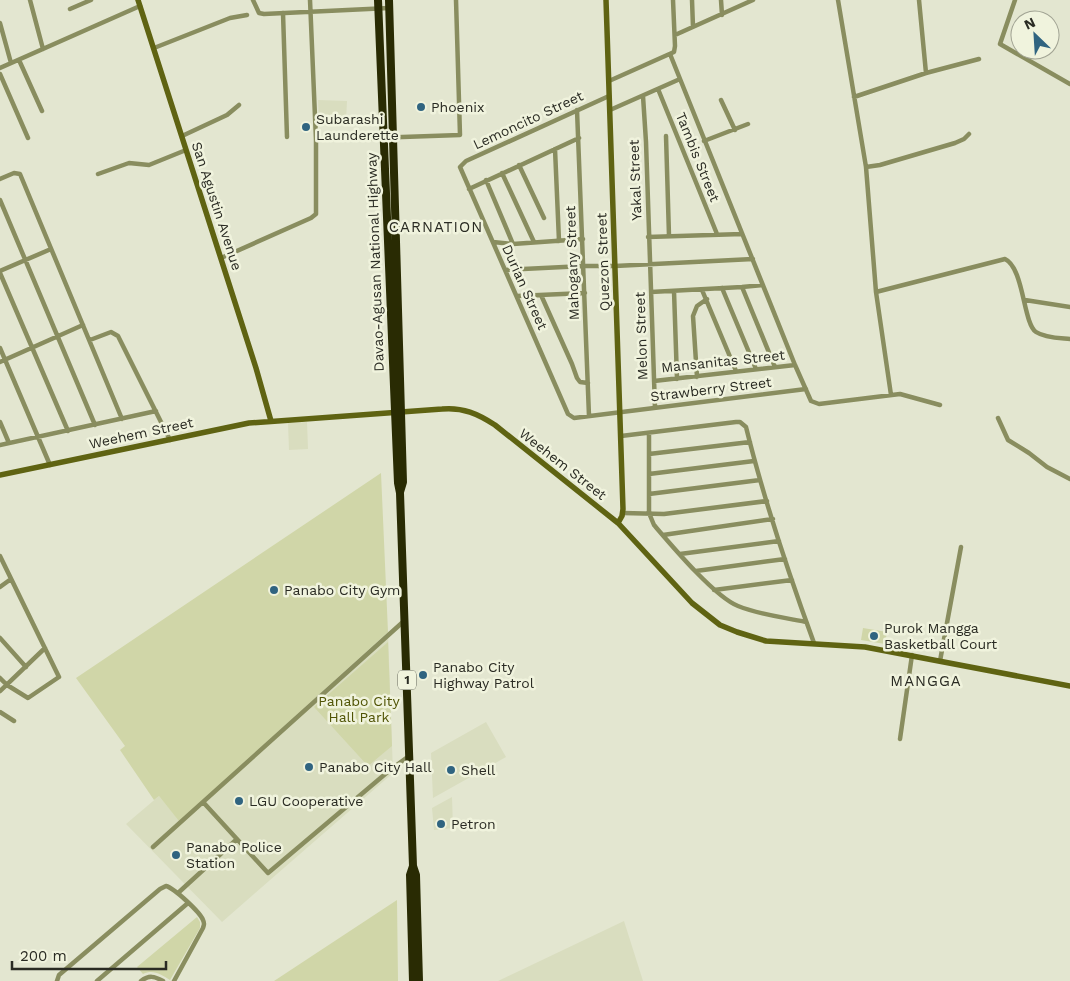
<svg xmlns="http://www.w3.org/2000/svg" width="1070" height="981" font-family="'Work Sans',sans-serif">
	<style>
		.built { fill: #d9ddbf }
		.green { fill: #d0d6a8 }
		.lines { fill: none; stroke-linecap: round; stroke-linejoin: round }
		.street { stroke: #898d5f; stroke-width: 4.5 }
		.secondary { stroke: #5f6312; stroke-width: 5.5 }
		.highway { stroke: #292b03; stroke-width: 8 }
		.poi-dot { fill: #306480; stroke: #f0f3dd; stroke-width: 2 }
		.labels { text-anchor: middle; stroke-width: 5; stroke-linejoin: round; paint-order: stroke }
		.shield { fill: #f0f3dd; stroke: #65675b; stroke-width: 1 }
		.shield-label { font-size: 12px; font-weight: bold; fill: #2a2b23 }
		.poi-label { font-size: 14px; fill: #2a2b23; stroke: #f0f3dd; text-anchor: start }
		.street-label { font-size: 14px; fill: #2a2b23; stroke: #f0f3dd }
		.park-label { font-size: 14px; fill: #505405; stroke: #f0f3dd }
		.neighbourhood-label { font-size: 15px; letter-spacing: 1px; fill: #2a2b23; stroke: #f0f3dd }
	</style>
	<rect width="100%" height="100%" fill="#e3e6d0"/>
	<path class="built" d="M318,100l29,1 -1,20 -27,2z
		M307,422l1,27 -19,1 -1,-27z
		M388,632l5,141 -171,149 -96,-98 33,-28 20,24z
		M486,722l20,35 -73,41 -2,-45z
		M452,797l1,31 -19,2 -2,-22z
		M624,921l19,60h-145z"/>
	<path class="green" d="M381,473l7,159 -209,189 -20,-25 -5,4 -34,-50 5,-4 -49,-68z
		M863,628l24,4 -2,12 -24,-4z
		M388,642l4,104 -24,20 -54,-59z
		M397,900l1,81h-124z
		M197,917l3,5v6l-30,52c-9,-5 -16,-11 -27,-6l-6,-7z"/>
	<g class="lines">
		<path class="street" d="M30,0l13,49
			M253,0l6,13 5,1 125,-6
			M692,0l1,27
			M721,0l1,15
			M838,0l28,167 10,125 15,103
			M919,0l7,73
			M1015,0l-15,44 70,40
			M70,9l21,-9
			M283,13l4,124
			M0,23l11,40
			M675,35l78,-35
			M154,48l76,-30 17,-3
			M670,54l125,311 16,36 8,3 81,-10 40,11
			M19,60l23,51
			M0,68l140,-62
			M0,74l28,64
			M609,81l65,-29 1,-6 -2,-46
			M658,89l59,145
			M609,96l-143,65 -6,6 108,247 6,4 232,-29
			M643,96l3,46 9,266
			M854,97l72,-24 53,-14
			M721,100l14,30
			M577,110l12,306
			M610,110l70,-31
			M182,136l45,-21 12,-10
			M666,136l3,100
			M316,140l144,-5 -4,-135
			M704,141l44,-17
			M555,149l4,92
			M519,165l25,53
			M866,167l14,-2 75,-22 9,-4 5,-5
			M502,173l32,69
			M98,174l31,-11 20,2 37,-15
			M0,179l14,-6 6,1 102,245
			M486,180l27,64
			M469,189l110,-51
			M0,200l95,225
			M648,237l94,-3
			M493,242l20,2 70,-5
			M221,258l90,-40 5,-4v-74l-6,-140
			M505,270l79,-4h31l138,-7
			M0,271l51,-22
			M0,273l68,158
			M742,287l33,80
			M722,288l34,81
			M702,290l34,81
			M674,291l3,88
			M651,292l91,-5 21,-2
			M876,292l129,-33c19,9 18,64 31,73 9,6 24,6 34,7
			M541,295l31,69 5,14 3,4 8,1
			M517,296l68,-3
			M1025,300l45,7
			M90,340l21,-8 7,4 52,104
			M0,348l50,117
			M0,362l83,-37
			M697,377l-4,-61 4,-10 10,-7
			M654,381l141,-16
			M998,418l10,22 21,13 18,14 23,12
			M0,422l9,21
			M649,433v80l5,12c18,21 61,72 84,81 22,9 45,11 68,16
			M621,436l115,-14h4l6,5c18,73 42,145 68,216
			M0,445l156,-34
			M649,454l101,-12
			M649,474l105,-13
			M649,494l111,-14
			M623,513l41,1 103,-13
			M663,535l110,-16
			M680,554l99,-13
			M0,556l59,121 -31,21 -21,-13 -7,-7
			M696,571l89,-12
			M0,587l11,-8
			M714,590l78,-10
			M0,638l26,29
			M940,661l21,-114
			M0,691l45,-43
			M0,712l14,9
			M900,739l12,-84
			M203,802l65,71 122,-103 19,-14
			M153,847l251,-226
			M178,893l59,-54
			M57,981l2,-6 101,-86 6,-3c8,2 34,26 37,34 2,4 1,4 0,8l-29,53
			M97,981l91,-78
			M141,981c8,-6 13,-5 22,0"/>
		<path class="secondary" d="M138,0l118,368 15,53
			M606,0l17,509 -1,7 -4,7
			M0,475l249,-52 193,-14c21,-2 36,5 53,16l123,98 74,80 28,22 17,7 29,9 99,6 205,39"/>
		<path class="highway" d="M378,0l20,483 2,10 13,373 3,9 3,106
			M389,0l14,482 -3,10
			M413,981l-3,-106 3,-9"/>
	</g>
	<g class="poi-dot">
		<circle cx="421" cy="107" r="5"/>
		<circle cx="306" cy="127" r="5"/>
		<circle cx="274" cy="590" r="5"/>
		<circle cx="874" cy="636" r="5"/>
		<circle cx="423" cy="675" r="5"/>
		<circle cx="309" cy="767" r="5"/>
		<circle cx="451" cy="770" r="5"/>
		<circle cx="239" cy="801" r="5"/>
		<circle cx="441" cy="824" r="5"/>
		<circle cx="176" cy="855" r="5"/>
	</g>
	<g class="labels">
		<rect class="shield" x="398" y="670.5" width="18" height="19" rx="4"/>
		<g class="shield-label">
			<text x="407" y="684">1</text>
		</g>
		<g class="poi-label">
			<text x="431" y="112">Phoenix</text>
			<text x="316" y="124">Subarashi<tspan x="316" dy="16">Launderette</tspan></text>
			<text x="284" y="595">Panabo City Gym</text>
			<text x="884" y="633">Purok Mangga<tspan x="884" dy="16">Basketball Court</tspan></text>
			<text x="433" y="672">Panabo City<tspan x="433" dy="16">Highway Patrol</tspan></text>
			<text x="319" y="772">Panabo City Hall</text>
			<text x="461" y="775">Shell</text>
			<text x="249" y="806">LGU Cooperative</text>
			<text x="451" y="829">Petron</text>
			<text x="186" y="852">Panabo Police<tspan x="186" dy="16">Station</tspan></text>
		</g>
		<g class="street-label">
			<text transform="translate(528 120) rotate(-25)" y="5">Lemoncito Street</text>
			<text transform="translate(698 157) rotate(68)" y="5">Tambis Street</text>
			<text transform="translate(635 180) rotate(-92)" y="5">Yakal Street</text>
			<text transform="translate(217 206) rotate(72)" y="5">San Agustin Avenue</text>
			<text transform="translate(375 262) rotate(-92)" y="5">Davao-Agusan National Highway</text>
			<text transform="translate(603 262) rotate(-92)" y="5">Quezon Street</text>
			<text transform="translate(572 263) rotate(-92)" y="5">Mahogany Street</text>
			<text transform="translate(525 287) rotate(66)" y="5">Durian Street</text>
			<text transform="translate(641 336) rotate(-92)" y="5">Melon Street</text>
			<text transform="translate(723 361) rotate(-6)" y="5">Mansanitas Street</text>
			<text transform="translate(711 389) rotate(-7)" y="5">Strawberry Street</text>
			<text transform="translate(141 433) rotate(-12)" y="5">Weehem Street</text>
			<text transform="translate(563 464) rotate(38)" y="5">Weehem Street</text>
		</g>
		<g class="park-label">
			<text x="359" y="706">Panabo City<tspan x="359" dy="16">Hall Park</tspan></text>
		</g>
		<g class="neighbourhood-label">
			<text x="436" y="232">CARNATION</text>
			<text x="926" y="686">MANGGA</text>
		</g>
	</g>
	<g transform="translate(1035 35) rotate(335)"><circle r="24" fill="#f0f3dd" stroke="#a1a393"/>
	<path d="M0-4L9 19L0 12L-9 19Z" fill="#306480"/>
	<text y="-8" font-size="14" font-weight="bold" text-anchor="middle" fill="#2a2b23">N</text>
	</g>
	<path d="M12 961v8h154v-8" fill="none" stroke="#2a2b23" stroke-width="2.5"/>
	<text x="20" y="961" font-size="15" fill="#2a2b23" stroke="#f0f3dd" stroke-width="4" paint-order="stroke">200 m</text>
</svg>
